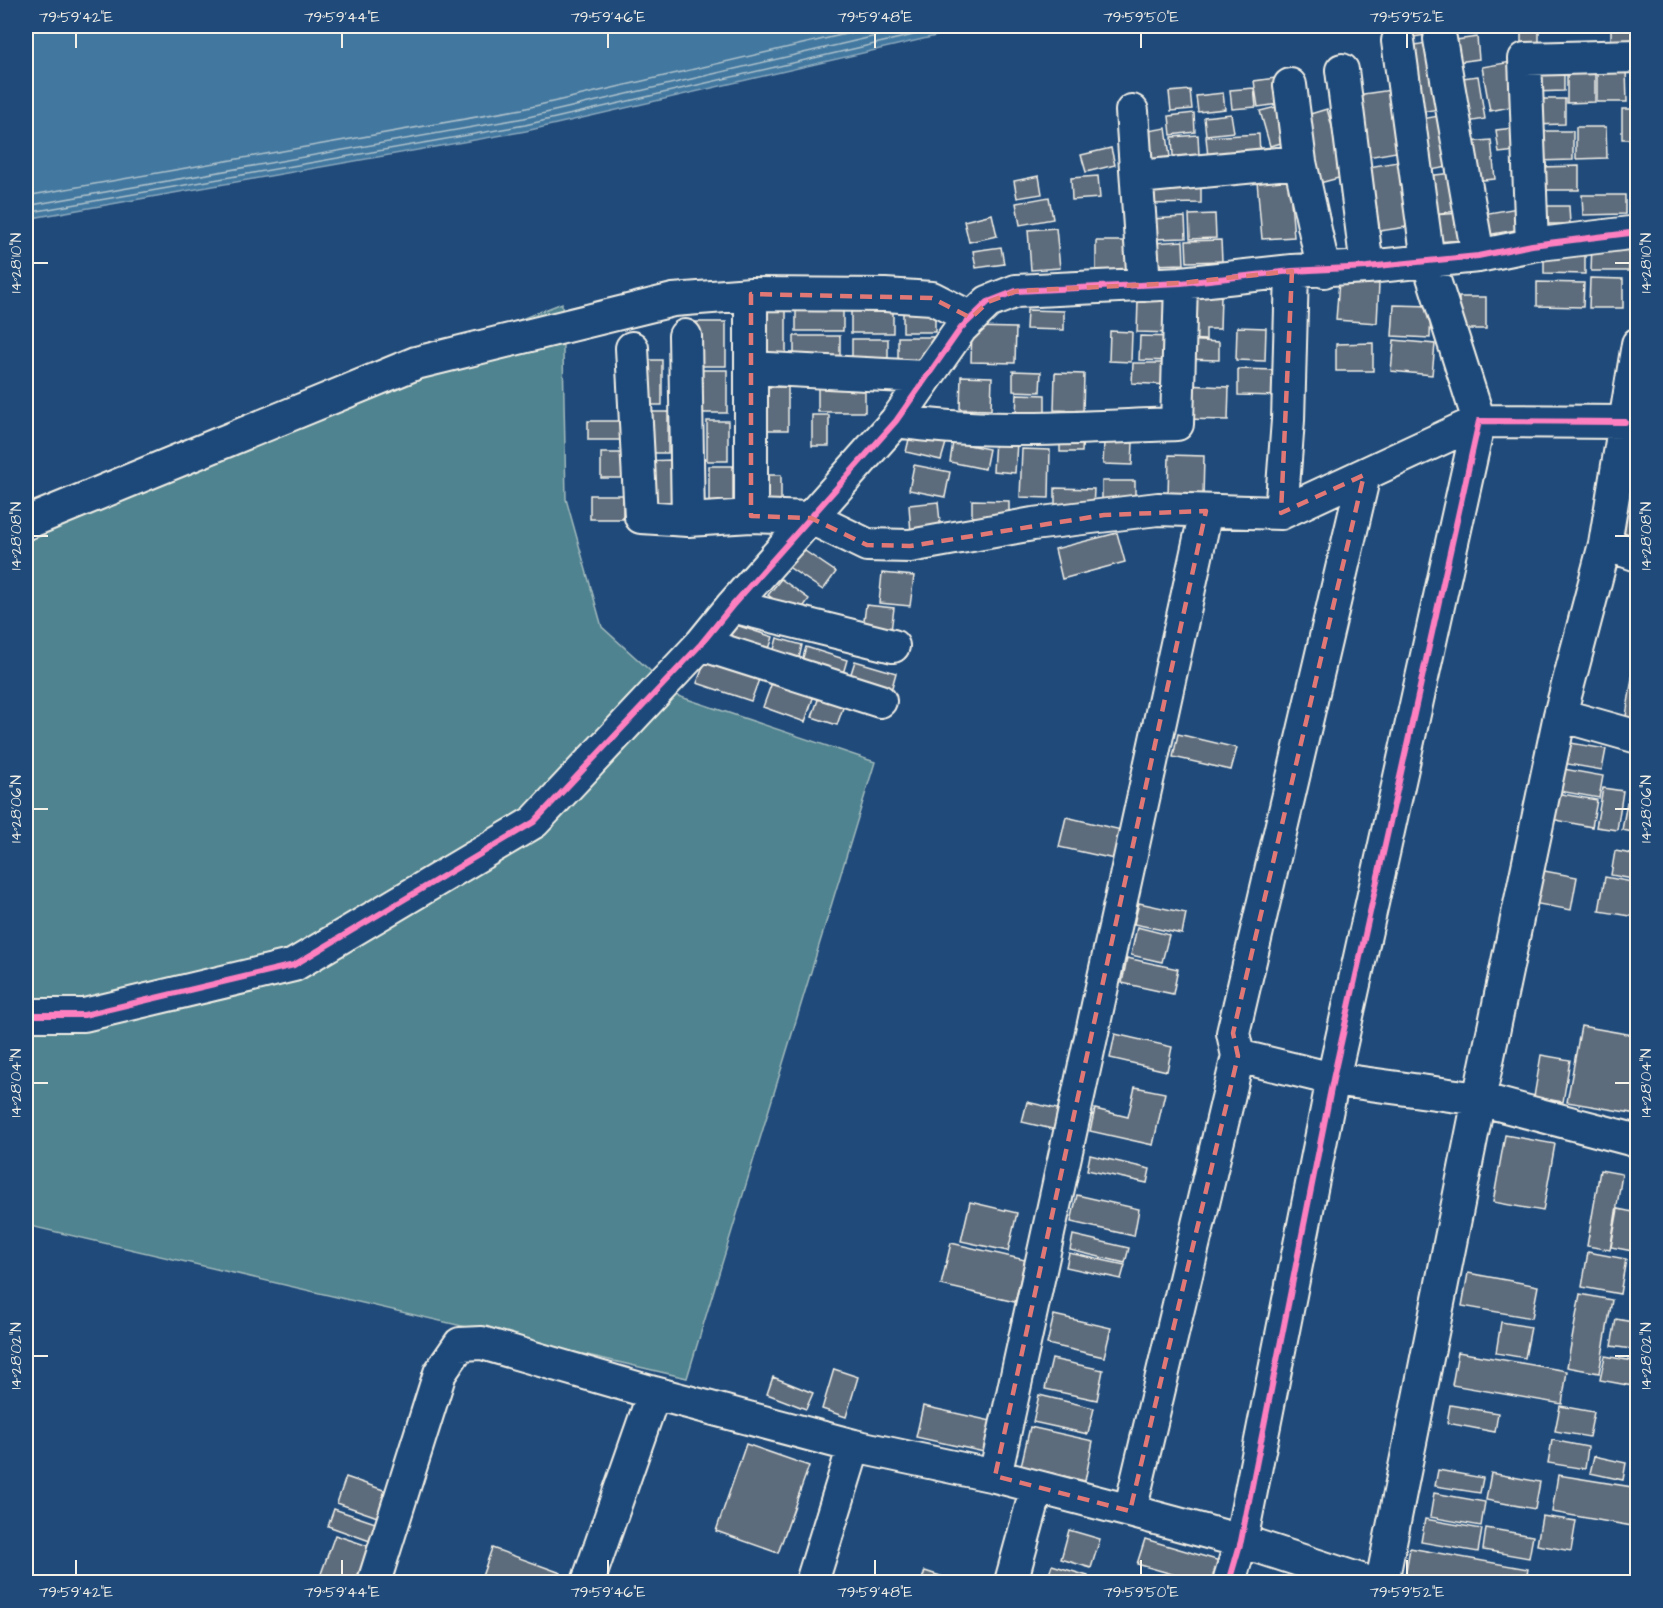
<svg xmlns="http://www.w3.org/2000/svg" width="1663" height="1608" font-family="'Architects Daughter',sans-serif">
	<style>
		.green { fill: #4f8390; stroke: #a2babc; stroke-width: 1.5 }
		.water { fill: #4378a0; stroke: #8aa8bd; stroke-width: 1.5 }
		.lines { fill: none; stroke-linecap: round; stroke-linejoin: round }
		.shore { stroke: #adc1cb; stroke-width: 1.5 }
		.building { fill: #5d6c7d; stroke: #f4f1e8; stroke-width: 1.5 }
		.street-casing { stroke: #f4f1e8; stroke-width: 36 }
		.street { stroke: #1f4a7a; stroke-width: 32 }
		.cycleway-casing { stroke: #1f4a7a; stroke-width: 10 }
		.cycleway { stroke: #ff80c0; stroke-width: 6 }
		.marked { fill: none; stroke: #e27875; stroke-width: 4.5; stroke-dasharray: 12 8; stroke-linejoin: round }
		.ticks { fill: none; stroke: #f4f1e8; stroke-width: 2 }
		.neatline { fill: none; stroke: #f4f1e8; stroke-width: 2 }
		.ticks-label { font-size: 15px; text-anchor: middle; fill: #f4f1e8 }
	</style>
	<rect width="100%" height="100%" fill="#1f4a7a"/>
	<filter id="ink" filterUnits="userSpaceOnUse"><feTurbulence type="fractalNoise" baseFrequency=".0167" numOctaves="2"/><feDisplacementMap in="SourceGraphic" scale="12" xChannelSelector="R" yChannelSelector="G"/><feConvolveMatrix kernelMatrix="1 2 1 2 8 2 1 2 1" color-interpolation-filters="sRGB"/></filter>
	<g filter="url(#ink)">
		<path class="green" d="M562,303l4,196 36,128 76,69 197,66 -188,616 -661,-153v-711z"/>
		<path class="water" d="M26,26h953l-453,105 -500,88z"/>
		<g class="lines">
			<path class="shore" d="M26,196l496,-87 358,-83
				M26,206l498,-88 395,-92
				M26,213l499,-88 427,-99"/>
		</g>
		<path class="building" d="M1405,26h25l2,8 -24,4z
			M1611,26h27v25h-27z
			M1521,31h18v18l-18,-1z
			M1477,37l2,22 -28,4 -2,-22z
			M1431,42l13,66 -28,5 -12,-66z
			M1511,62l8,43 -29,6 -8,-44z
			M1531,67h33v24l-32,1z
			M1597,69h29l1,33h-30z
			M1567,74h28v28l-28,1z
			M1478,76l7,43 -23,4 -8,-44z
			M1275,78l4,26 -21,3 -4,-26z
			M1254,88l2,19 -24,2 -2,-19z
			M1190,90l2,19 -21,2 -2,-19z
			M1391,90l11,61 -34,6 -11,-62z
			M1223,93l2,16 -27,3 -2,-16z
			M1530,99h35v25l-34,1z
			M1284,105l9,35 -23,6 -10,-35z
			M1327,109l19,67 -30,8 -19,-66z
			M1622,109h16v30h-16z
			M1194,113l1,19 -24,3 -2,-19z
			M1231,114l3,18 -28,3 -2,-18z
			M1444,115l9,51 -27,5 -10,-51z
			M1523,127l2,23 -26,3 -3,-23z
			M1576,127h30l1,31 -31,1z
			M1166,128l5,36 -24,3 -5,-35z
			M1536,131h37v29l-37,1z
			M1259,134l1,20 -52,3 -2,-20z
			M1198,135l1,20 -26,1 -1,-19z
			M1491,140l4,39 -24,2 -3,-39z
			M1111,148l4,17 -29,7 -5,-17z
			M1402,161l11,65 -33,5 -11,-64z
			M1579,166v24h-39v-23z
			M1453,173l5,38 -26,3 -6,-38z
			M1039,176l3,18 -25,4 -3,-17z
			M1098,176l2,22 -28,2 -1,-22z
			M1289,178l5,59 -32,2 -5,-58z
			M1201,179v24l-52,1 -1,-24z
			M1582,195h43v19l-42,1z
			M1049,197l4,22 -33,6 -4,-22z
			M1534,206h35l1,18h-35z
			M1523,207l4,21 -40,7 -4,-21z
			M1463,213l3,27 -32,2 -3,-27z
			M992,214l5,22 -28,6 -5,-21z
			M1215,214l1,24 -26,1 -1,-24z
			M1185,217l1,21 -34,1 -1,-20z
			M1056,228l4,40 -29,2 -3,-40z
			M1221,240l1,21 -35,1 -1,-21z
			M1096,241h42v31l-42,1z
			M1183,241l1,23 -31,1 -1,-22z
			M1592,243l37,1v27h-38z
			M1001,247l3,17 -28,4 -3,-17z
			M1544,248l41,1v25l-41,-1z
			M1590,278l33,1v29h-34z
			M1339,281l40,3 -2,39 -41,-3z
			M1537,282l47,1 -1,24 -46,-1z
			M1186,295l35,1 -1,33h-14v11l-22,-1z
			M1459,297h27v32h-27z
			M1138,300l38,1 -1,32 -38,-1z
			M1394,305l37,1 -1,32 -38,-2z
			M796,306h47v25h-47z
			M851,306h42v27h-42z
			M903,307h32v25h-32z
			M761,309h25v47h-25z
			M1027,310l37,1v19l-38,-1z
			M695,322h31v44h-31z
			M972,327l44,1 -1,35 -44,-1z
			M1237,327l29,1 -1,33 -29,-1z
			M1110,331l22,1 -1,30 -22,-1z
			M794,336h46v22l-46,1z
			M1140,336l34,1 -1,24 -34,-1z
			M898,337h37v25h-37z
			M852,339h36v22h-36z
			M1183,340l36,2v18l-36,-1z
			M1394,340l41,4 -3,31 -41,-4z
			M1373,343v28h-37v-27z
			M637,360h25v45h-25z
			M1133,363h38l-1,22 -38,-2z
			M1238,369l40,1v26l-40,-1z
			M700,370h27v43h-26z
			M1013,371l28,1 -1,20 -27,-1z
			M1055,373l29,1 -1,37 -29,-1z
			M961,376l31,1 -1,33 -31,-1z
			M818,384h47v28h-47z
			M1184,385l45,2 -1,33 -45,-1z
			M761,387h27v43h-27z
			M1017,394l28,1v21l-29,-1z
			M641,412h27v41h-27z
			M812,415h17v31h-17z
			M588,421h32v19h-32z
			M707,421h21v40h-21z
			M1060,431l23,1 -1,20h-22z
			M910,435l36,8 -5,17 -35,-8z
			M995,440l22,2 -2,31 -22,-2z
			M953,442l36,7 -4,20 -35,-7z
			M1104,442l29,1 -1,22 -29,-1z
			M1022,449l28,1 -1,48 -29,-1z
			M601,453h32v25h-32z
			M1169,455l35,1 -1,42 -35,-1z
			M672,460v48h-28l-1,-47z
			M914,465l36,7 -5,25 -36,-7z
			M709,466h24v44h-24z
			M1630,474l8,1v26l-13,-2z
			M759,475h22v35h-22z
			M1102,481h33v24l-33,-1z
			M1055,488l39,1 -1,21 -38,-1z
			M590,495h33v24h-33z
			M972,500l37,1v18l-37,-2z
			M938,502l3,30 -30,2 -2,-29z
			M1619,508l19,3v25l-23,-3z
			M1117,533l8,29 -63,17 -7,-30z
			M799,547l37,25 -13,18 -36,-24z
			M882,573l32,3 -4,30 -31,-3z
			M781,579l28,20 -12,17 -29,-21z
			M866,605l28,3 -3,23 -28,-3z
			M730,623l43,14 -8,24 -43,-15z
			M777,638l25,7 -5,22 -26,-6z
			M806,647l41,13 -7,24 -41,-13z
			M1636,652h2v79l-14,-2z
			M707,656l54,18 -10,27 -54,-18z
			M855,661l41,12 -7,25 -42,-12z
			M774,677l41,15 -10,30 -42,-15z
			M821,691l25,8 -9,26 -25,-8z
			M1178,734l59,14 -6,22 -58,-13z
			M1565,742l41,7 -4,21 -40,-7z
			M1558,768l45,8 -4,22 -45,-8z
			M1633,772l5,1v28l-10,-2z
			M1603,788l20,3 -6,39 -21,-3z
			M1556,793l41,7 -5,27 -41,-8z
			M1627,802l11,2v29l-16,-3z
			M1066,817l68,16 -6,29 -69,-15z
			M1615,851l23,4v25l-27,-5z
			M1539,870l38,7 -6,33 -38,-7z
			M1605,877l33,6 -2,34 -37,-6z
			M1139,903l47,10 -4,21 -48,-10z
			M1137,927l32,8 -7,27 -31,-7z
			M1127,958l51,11 -5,25 -51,-11z
			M1581,1026l57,10v78l-71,-12z
			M1115,1034l57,13 -5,24 -57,-13z
			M1541,1055l29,5 -7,42 -29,-5z
			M1135,1087l30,6 -12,52 -63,-14 5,-22 33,8z
			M1027,1102l39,9 -5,20 -39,-9z
			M1505,1135l50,9 -12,67 -50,-9z
			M1090,1155l60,14 -3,14 -60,-13z
			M1600,1170l22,4 -12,76 -23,-4z
			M1077,1195l62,14 -5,27 -63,-14z
			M970,1202l47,11 -9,38 -47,-10z
			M1618,1209l20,4v39l-27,-5z
			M1073,1235l56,13 -4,15 -55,-13z
			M951,1243l74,17 -10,42 -74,-17z
			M1588,1252l38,7 -6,35 -38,-7z
			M1069,1253l56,12 -4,14 -55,-12z
			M1468,1273l70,13 -6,32 -70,-12z
			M1580,1294l32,6 -13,73 -32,-6z
			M1054,1315l57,13 -7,29 -57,-13z
			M1616,1319l22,4v27l-27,-4z
			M1501,1322l30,5 -6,31 -29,-5z
			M1458,1352l109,19 -5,33 -110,-19z
			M1605,1356l33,6v25l-38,-7z
			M1052,1359l51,11 -6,30 -52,-11z
			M834,1369l24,8 -12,40 -24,-8z
			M773,1377l40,16 -7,16 -39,-15z
			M1039,1395l55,13 -6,26 -55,-12z
			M1450,1405l48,8 -3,19 -48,-9z
			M923,1406l82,18 -7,31 -82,-18z
			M1560,1406l34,6 -5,25 -34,-6z
			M1030,1427l63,14 -8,40 -64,-15z
			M1552,1440l36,7 -3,22 -37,-6z
			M746,1444l63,22 -31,87 -62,-22z
			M1594,1456l32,7 -3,17 -33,-7z
			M1438,1470l45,8 -3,15 -45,-7z
			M1491,1473l49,9 -5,27 -49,-9z
			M1558,1475l80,13v39l-86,-15z
			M346,1477l52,18 -9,26 -52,-18z
			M1434,1493l51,9 -4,24 -51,-9z
			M334,1509l53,18 -6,18 -53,-19z
			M1542,1516l34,5 -5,30 -34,-6z
			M1425,1519l57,10 -4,23 -57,-10z
			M1486,1528l47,8 -4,22 -46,-8z
			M1069,1530l31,9 -9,29 -30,-9z
			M335,1535l42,14 -12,33h-47z
			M1145,1539l75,22 -6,21h-14l-63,-18z
			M492,1548l69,25 -3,9h-78z
			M1410,1548l118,21 -3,13h-121z
			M1052,1565l36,11 -2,6h-40z
			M925,1571l34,11h-38z"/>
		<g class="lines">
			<g class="street-casing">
				<path id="street" d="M1440,39l38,217
					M1342,70l25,197
					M1290,85l10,77 24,109
					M1132,111l12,174
					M1138,177l162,-15
					M1532,245l-7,-186 113,-3
					M751,294v222
					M685,336l3,184
					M632,348l9,169 47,3 63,-4 60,2 56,27 43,1 123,-22 125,-15 123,4 198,-92 -51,-160 -30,-220
					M751,368l173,9
					M896,421c90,14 190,6 281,3l4,-141
					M1281,513l7,-93 4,-149
					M26,523l390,-160 257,-63 78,-6 134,1 47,3 39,20
					M1605,544l33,11
					M732,606l161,40
					M701,644l179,57
					M1560,715l78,22
					M26,1015h58l210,-50 240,-143 167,-178 31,-38 164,-185 65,-93 27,-26 28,-11 165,-8 111,-12 75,-4 111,-11 54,-11 106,-13
					M1238,1056l95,23 146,20 159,42
					M995,1476l211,-965
					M1130,1511l108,-455 -5,-23 131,-558
					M374,1582l66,-209 20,-29 22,-1 172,50
					M588,1582l66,-189 200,53 141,30 135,35 111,30 126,41
					M812,1582l42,-136
					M1011,1582l26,-95
					M1229,1582l12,-41 92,-462 146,-658 146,1
					M1382,1582l97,-483 81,-384 45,-171 33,-200"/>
			</g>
			<use href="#street" class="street"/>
			<g class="cycleway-casing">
				<path id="cycleway" d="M26,1015h58l210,-50 240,-143 167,-178 31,-38 164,-185 65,-93 27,-26 28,-11 165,-8 111,-12 75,-4 111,-11 54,-11 106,-13
					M1229,1582l12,-41 92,-462 146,-658 146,1"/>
			</g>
			<use href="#cycleway" class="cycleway"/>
		</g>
	</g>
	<path class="marked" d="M1292,271l-11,242 83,-38 -131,558 5,23 -108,455 -135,-35 211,-965 -102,4 -194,31 -43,-1 -56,-27 -60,-2v-222l181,4 39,20 17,-16 28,-11 165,-8z"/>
	<path class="ticks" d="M76,33v15M342,33v15M608,33v15M875,33v15M1141,33v15M1407,33v15M33,263h15M1615,263h15M33,536h15M1615,536h15M33,809h15M1615,809h15M33,1083h15M1615,1083h15M33,1356h15M1615,1356h15M76,1560v15M342,1560v15M608,1560v15M875,1560v15M1141,1560v15M1407,1560v15"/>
	<rect width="1663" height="1608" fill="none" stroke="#1f4a7a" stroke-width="66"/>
	<rect x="33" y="33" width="1597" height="1542" class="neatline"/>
	<g class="ticks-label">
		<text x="76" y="22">79°59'42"E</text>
		<text x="342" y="22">79°59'44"E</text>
		<text x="608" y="22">79°59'46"E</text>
		<text x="875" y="22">79°59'48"E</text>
		<text x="1141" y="22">79°59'50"E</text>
		<text x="1407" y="22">79°59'52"E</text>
		<text transform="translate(16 263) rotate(-90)" y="5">14°28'10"N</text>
		<text transform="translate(1646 263) rotate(-90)" y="5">14°28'10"N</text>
		<text transform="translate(16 536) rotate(-90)" y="5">14°28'08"N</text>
		<text transform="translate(1646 536) rotate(-90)" y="5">14°28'08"N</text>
		<text transform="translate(16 809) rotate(-90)" y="5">14°28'06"N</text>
		<text transform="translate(1646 809) rotate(-90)" y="5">14°28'06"N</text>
		<text transform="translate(16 1083) rotate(-90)" y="5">14°28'04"N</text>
		<text transform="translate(1646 1083) rotate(-90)" y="5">14°28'04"N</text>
		<text transform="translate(16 1356) rotate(-90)" y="5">14°28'02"N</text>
		<text transform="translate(1646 1356) rotate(-90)" y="5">14°28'02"N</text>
		<text x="76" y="1597">79°59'42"E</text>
		<text x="342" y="1597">79°59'44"E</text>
		<text x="608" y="1597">79°59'46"E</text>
		<text x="875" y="1597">79°59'48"E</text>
		<text x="1141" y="1597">79°59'50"E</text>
		<text x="1407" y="1597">79°59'52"E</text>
	</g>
</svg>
